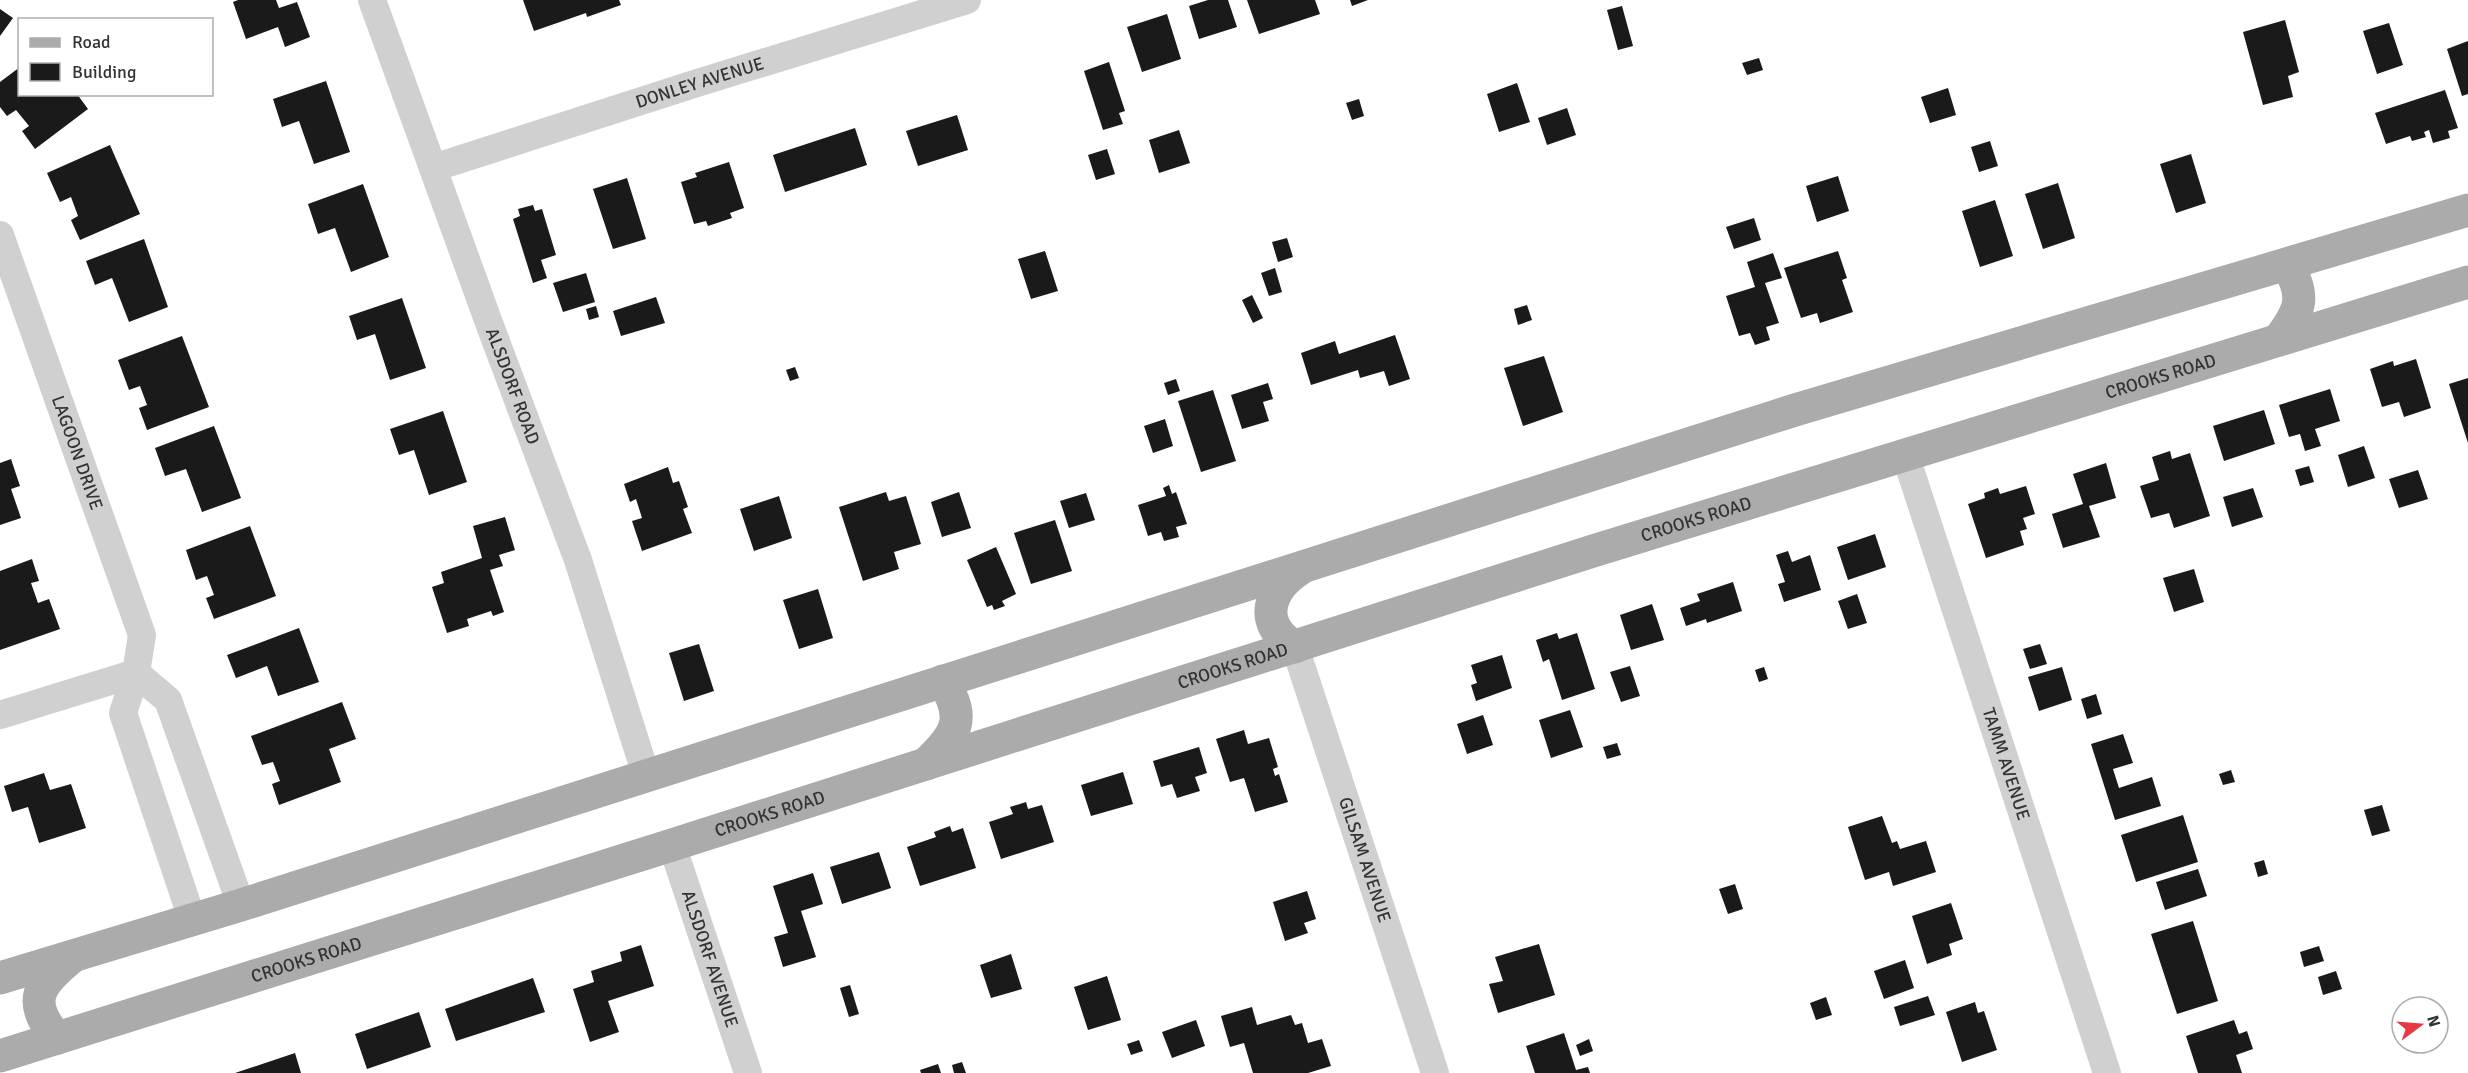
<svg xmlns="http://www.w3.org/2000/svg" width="2468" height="1073" font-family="Signika,sans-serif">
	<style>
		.building { fill: #1a1a1a }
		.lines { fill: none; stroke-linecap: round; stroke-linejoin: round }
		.minor { stroke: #d0d0d0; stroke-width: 28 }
		.major { stroke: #ababab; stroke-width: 33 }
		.labels { text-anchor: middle; stroke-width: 6; stroke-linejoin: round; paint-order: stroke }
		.street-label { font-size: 18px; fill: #333; stroke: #fff }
	</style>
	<rect width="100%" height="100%" fill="#fff"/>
	<path class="building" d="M238,0h38l3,8 18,-6 13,35 -25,10 -7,-20 -32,12 -13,-37z
		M523,0h96l2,5 -34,12 -1,-4 -52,18z
		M1208,0h20l9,27 -38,12 -10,-33z
		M1247,0h68l5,14 -61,20z
		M1350,0h18l-16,6z
		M1622,6l11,40 -15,4 -11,-40z
		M0,9l13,9 -13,18z
		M1167,14l14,45 -39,13 -15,-45z
		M2285,20l14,52 -11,4 5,21 -30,8 -20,-73z
		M2389,23l14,42 -26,9 -14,-43z
		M2468,41v53l-6,2 -15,-47z
		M1759,58l4,12 -16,5 -5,-12z
		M1109,62l16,49 -6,2 4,11 -20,6 -19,-59z
		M20,67v27h57l11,15 -53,40 -13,-18 7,-5 -13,-16 -9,6 -7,-9v-25z
		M326,81l24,71 -36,12 -15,-43 -17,6 -9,-28z
		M1517,83l13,39 -31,10 -12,-38z
		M1948,88l8,27 -26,8 -9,-26z
		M2445,90l13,38 -10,3 2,7 -17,5 -4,-13 -5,2 2,5 -14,4 -2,-5 -24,8 -11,-31z
		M1359,99l5,17 -12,4 -6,-17z
		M1567,108l9,27 -29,10 -9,-27z
		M957,115l11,35 -50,16 -12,-35z
		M855,128l12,37 -82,27 -12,-37z
		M1179,130l11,33 -31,10 -10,-33z
		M1990,141l8,25 -19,6 -8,-25z
		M110,145l30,69 -60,26 -9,-20 7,-4 -7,-19 -11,5 -13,-29z
		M1107,149l8,25 -19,6 -8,-25z
		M2191,154l15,49 -30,10 -16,-49z
		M729,162l15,46 -14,5 2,5 -24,8 -2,-5 -12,3 -13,-42 16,-5 -2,-4z
		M1838,176l11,35 -32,11 -11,-36z
		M627,178l19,61 -33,10 -20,-60z
		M2058,183l17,55 -32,11 -18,-55z
		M363,184l26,73 -38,15 -16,-44 -17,6 -10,-30z
		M1995,200l18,56 -33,11 -18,-56z
		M533,205l2,6 7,-2 14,46 -15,5 6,18 -14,5 -20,-64 7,-3 -2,-7z
		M1754,218l7,22 -27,9 -8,-22z
		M1287,238l6,19 -15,5 -6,-20z
		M144,239l24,68 -39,15 -17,-44 -17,7 -9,-24z
		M1045,251l13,40 -27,8 -13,-40z
		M1838,251l9,27 -5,2 11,32 -33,11 -3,-10 -16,5 -17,-50z
		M1773,253l9,25 -17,5 14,40 -13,4 4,13 -15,5 -5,-12 -11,3 -13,-40 29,-9 -8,-25z
		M1275,268l7,24 -13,4 -8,-23z
		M586,273l9,29 -32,10 -10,-29z
		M1252,295l11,23 -10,5 -11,-23z
		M656,297l9,26 -44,13 -8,-25z
		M402,298l24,70 -36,12 -15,-46 -18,6 -8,-24z
		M1527,305l5,15 -14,5 -4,-16z
		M596,306l3,11 -10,3 -3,-11z
		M1395,335l15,44 -21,7 -5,-15 -24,7 -2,-8 -47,15 -10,-32 34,-12 4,13z
		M182,336l27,71 -62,23 -8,-22 8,-3 -7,-19 -11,4 -11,-30z
		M1544,356l19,56 -40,14 -19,-58z
		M2416,359l15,49 -27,9 -5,-15 -17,5 -12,-38 23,-8 1,5z
		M795,367l4,11 -9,3 -4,-11z
		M2468,378v65l-19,-59z
		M1176,379l4,12 -12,4 -4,-12z
		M1268,383l5,16 -10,3 6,19 -27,8 -11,-34z
		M2330,389l10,32 -25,8 6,17 -16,5 -5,-17 -11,3 -10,-32z
		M1213,390l23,71 -35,11 -23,-71z
		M2264,410l11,34 -51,17 -11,-35z
		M443,411l24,71 -38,13 -15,-45 -15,5 -9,-26z
		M1165,419l8,27 -20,7 -9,-27z
		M214,426l27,72 -39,14 -16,-43 -21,7 -10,-28z
		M2364,446l11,32 -27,9 -10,-32z
		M2170,451l2,8 18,-6 20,63 -36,12 -5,-15 -18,5 -11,-32 19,-6 -7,-23z
		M11,459l9,27 -9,3 10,29 -21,7v-62z
		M2106,463l10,35 -27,8 11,31 -37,11 -11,-34 31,-10 -10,-30z
		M2309,466l5,16 -14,4 -5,-16z
		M668,467l5,16 6,-2 9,26 -5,2 9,24 -50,18 -10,-30 10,-3 -6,-19 -6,3 -6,-18z
		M2418,470l10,29 -29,9 -10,-29z
		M1169,485l3,9 4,-2 11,32 -11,3 3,10 -15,4 -3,-9 -13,4 -10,-31 28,-9 -3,-8z
		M2026,486l9,28 -12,4 4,11 -7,2 4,14 -38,13 -18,-54 17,-6 -1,-5 14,-5 2,6z
		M2253,488l10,29 -31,10 -9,-30z
		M886,492l3,9 17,-5 15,48 -27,8 5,17 -36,12 -24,-74z
		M959,492l12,36 -29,9 -11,-35z
		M1086,493l9,27 -26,8 -9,-27z
		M779,496l13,42 -38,13 -14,-42z
		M505,517l10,33 -16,5 4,11 -13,4 14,42 -11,4 -2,-5 -24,8 2,7 -22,7 -15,-46 12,-4 -3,-11 41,-14 -9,-32z
		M1055,520l17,51 -41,13 -17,-51z
		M250,526l26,70 -62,23 -8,-21 8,-3 -7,-19 -11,4 -10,-30z
		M1875,534l11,33 -38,13 -11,-33z
		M996,547l20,47 -14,7 3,5 -11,4 -2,-5 -5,2 -20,-47z
		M1788,551l4,11 18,-7 11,35 -37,12 -6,-18 7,-2 -9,-27z
		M32,559l7,22 -8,2 7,20 11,-4 11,30 -60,21v-79z
		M2194,569l10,33 -30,10 -11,-34z
		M1733,582l9,29 -35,12 -1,-4 -20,7 -6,-18 20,-7 -3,-7z
		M818,589l15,49 -34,11 -16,-49z
		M1857,594l10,29 -19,6 -10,-28z
		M1652,604l12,36 -33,10 -11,-35z
		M299,628l20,54 -41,14 -11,-30 -31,12 -9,-23z
		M1557,633l2,6 18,-6 18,56 -33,11 -13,-41 -6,3 -7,-22z
		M699,644l15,47 -30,10 -15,-48z
		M2040,644l7,20 -17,5 -7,-20z
		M1502,655l10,33 -36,13 -5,-16 6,-2 -6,-18z
		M1630,666l10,30 -19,6 -11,-30z
		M1764,667l4,12 -9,3 -4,-12z
		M2062,667l10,33 -33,11 -11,-34z
		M2096,694l6,20 -15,5 -6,-20z
		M342,702l14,37 -27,10 12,33 -62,23 -7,-21 8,-3 -7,-19 -11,3 -11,-29z
		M1570,710l13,37 -32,11 -12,-38z
		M1483,715l10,30 -26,9 -10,-30z
		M1244,730l4,14 21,-6 9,29 -5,2 2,7 4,-2 9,28 -33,10 -11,-34 -14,4 -14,-43z
		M2123,734l10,29 -20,6 6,19 33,-11 9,29 -46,14 -24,-76z
		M1617,743l4,12 -14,4 -4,-12z
		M1199,747l8,26 -12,4 5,14 -23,7 -5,-14 -11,3 -8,-26z
		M2231,770l4,12 -12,3 -4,-11z
		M1123,772l10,32 -42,12 -10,-31z
		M44,773l6,17 21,-6 15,44 -47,15 -11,-36 -16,5 -8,-26z
		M1026,802l2,7 14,-4 12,37 -53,17 -12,-37 24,-8 -3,-7z
		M2382,805l8,26 -18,5 -8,-26z
		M2183,815l15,47 -62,20 -15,-47z
		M1882,816l10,27 5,-2 3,8 26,-8 10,31 -43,14 -4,-14 -24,8 -17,-53z
		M950,826l2,6 11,-4 13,40 -56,18 -13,-39 29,-10 -2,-5z
		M879,852l12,36 -49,16 -12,-37z
		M2264,860l4,14 -10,3 -4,-14z
		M2198,869l9,27 -42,14 -9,-28z
		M813,873l10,31 -22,7 15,46 -33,10 -9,-30 14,-4 -15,-47z
		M1735,884l8,25 -15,5 -9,-25z
		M1307,891l9,28 -12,4 4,10 -23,8 -12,-39z
		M1951,903l12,36 -14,5 3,11 -25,9 -15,-48z
		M2193,921l25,80 -41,13 -26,-80z
		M1539,944l16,51 -57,18 -9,-29 14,-3 -8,-24z
		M641,945l13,41 -46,15 11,31 -29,10 -17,-53 21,-7 -3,-11 31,-10 -2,-9z
		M2319,946l5,15 -20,6 -4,-15z
		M1011,954l11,35 -31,9 -11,-33z
		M1905,960l9,28 -30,11 -10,-28z
		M2336,971l6,18 -19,6 -5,-18z
		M1107,976l14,44 -33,10 -14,-43z
		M533,978l12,34 -89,29 -11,-32z
		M850,985l9,29 -10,3 -9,-29z
		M1928,996l7,19 -35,11 -6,-19z
		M1826,997l6,18 -16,5 -6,-17z
		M1975,1002l3,11 6,-2 13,39 -35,12 -16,-50z
		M1252,1007l5,18 34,-10 4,10 7,-2 6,20 14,-4 9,27 -23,7h-55l-9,-30 -14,4 -9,-31z
		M419,1012l12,35 -64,22 -12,-35z
		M1196,1020l9,26 -33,12 -10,-26z
		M2234,1020l5,14 8,-3 6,18 -17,6 6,18h-44l-12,-37z
		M1564,1033l12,37 12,-3 2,6h-55l-9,-27z
		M1589,1039l4,12 -13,5 -4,-11z
		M1139,1040l4,11 -12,4 -4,-11z
		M295,1053l6,20h-66z
		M962,1062l4,11h-12l-2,-8z
		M938,1064l3,9h-20l-1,-3z"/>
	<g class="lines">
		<g class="minor">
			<path id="s1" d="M372,0l117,323 89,237 68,215"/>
			<path id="s2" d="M433,168l261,-84 273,-84"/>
			<path id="s3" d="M0,235l142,400 -6,38 -13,40 69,206"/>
			<path id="s4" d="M1905,454l202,619"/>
			<path id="s5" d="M1295,647l140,426"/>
			<path d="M136,673l32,27 73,205"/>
			<path d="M0,715l136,-42"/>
			<path id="s6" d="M672,845l76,228"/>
		</g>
		<g class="major">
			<path d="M2280,338c21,-28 26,-42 7,-74"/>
			<path d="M1295,647c-38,-23 -27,-57 5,-78"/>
			<path d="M926,764c29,-29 42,-43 17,-83"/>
			<path d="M0,978l241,-73 1554,-495 673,-200"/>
			<path d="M57,1038c-32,-37 -18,-54 15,-81"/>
			<path id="s7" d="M0,1056l672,-211 921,-294 875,-269"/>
		</g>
	</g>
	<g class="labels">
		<g class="street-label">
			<text dy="6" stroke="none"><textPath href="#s2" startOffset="280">DONLEY AVENUE</textPath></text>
			<text dy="6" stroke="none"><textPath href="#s7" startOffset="2265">CROOKS ROAD</textPath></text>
			<text dy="6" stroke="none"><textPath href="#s1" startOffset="411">ALSDORF ROAD</textPath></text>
			<text dy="6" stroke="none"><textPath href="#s3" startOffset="231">LAGOON DRIVE</textPath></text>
			<text dy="6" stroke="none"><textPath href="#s7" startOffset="1779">CROOKS ROAD</textPath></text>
			<text dy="6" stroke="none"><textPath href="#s7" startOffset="1293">CROOKS ROAD</textPath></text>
			<text dy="6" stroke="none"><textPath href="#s4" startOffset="326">TAMM AVENUE</textPath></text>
			<text dy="6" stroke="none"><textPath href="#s7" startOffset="807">CROOKS ROAD</textPath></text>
			<text dy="6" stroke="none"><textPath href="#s5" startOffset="224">GILSAM AVENUE</textPath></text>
			<text dy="6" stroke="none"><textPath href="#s6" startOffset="120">ALSDORF AVENUE</textPath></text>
			<text dy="6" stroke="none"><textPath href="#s7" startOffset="321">CROOKS ROAD</textPath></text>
		</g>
	</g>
	<rect x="18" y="18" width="195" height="78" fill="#ffffff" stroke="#adadad" stroke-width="1.5"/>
	<rect x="30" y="38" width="30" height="9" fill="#ababab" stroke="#adadad" stroke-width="1.5"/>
	<text x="72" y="48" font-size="18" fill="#333333">Road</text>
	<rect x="30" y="63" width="30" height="18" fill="#1a1a1a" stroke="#adadad" stroke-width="1.5"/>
	<text x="72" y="78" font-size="18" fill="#333333">Building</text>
	<g transform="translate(2420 1025) rotate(74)"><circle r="28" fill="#ffffff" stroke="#adadad" stroke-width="1.5"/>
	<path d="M0-4.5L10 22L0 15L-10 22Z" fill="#e63946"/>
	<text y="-9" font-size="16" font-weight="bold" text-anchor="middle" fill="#333333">N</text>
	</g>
</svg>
